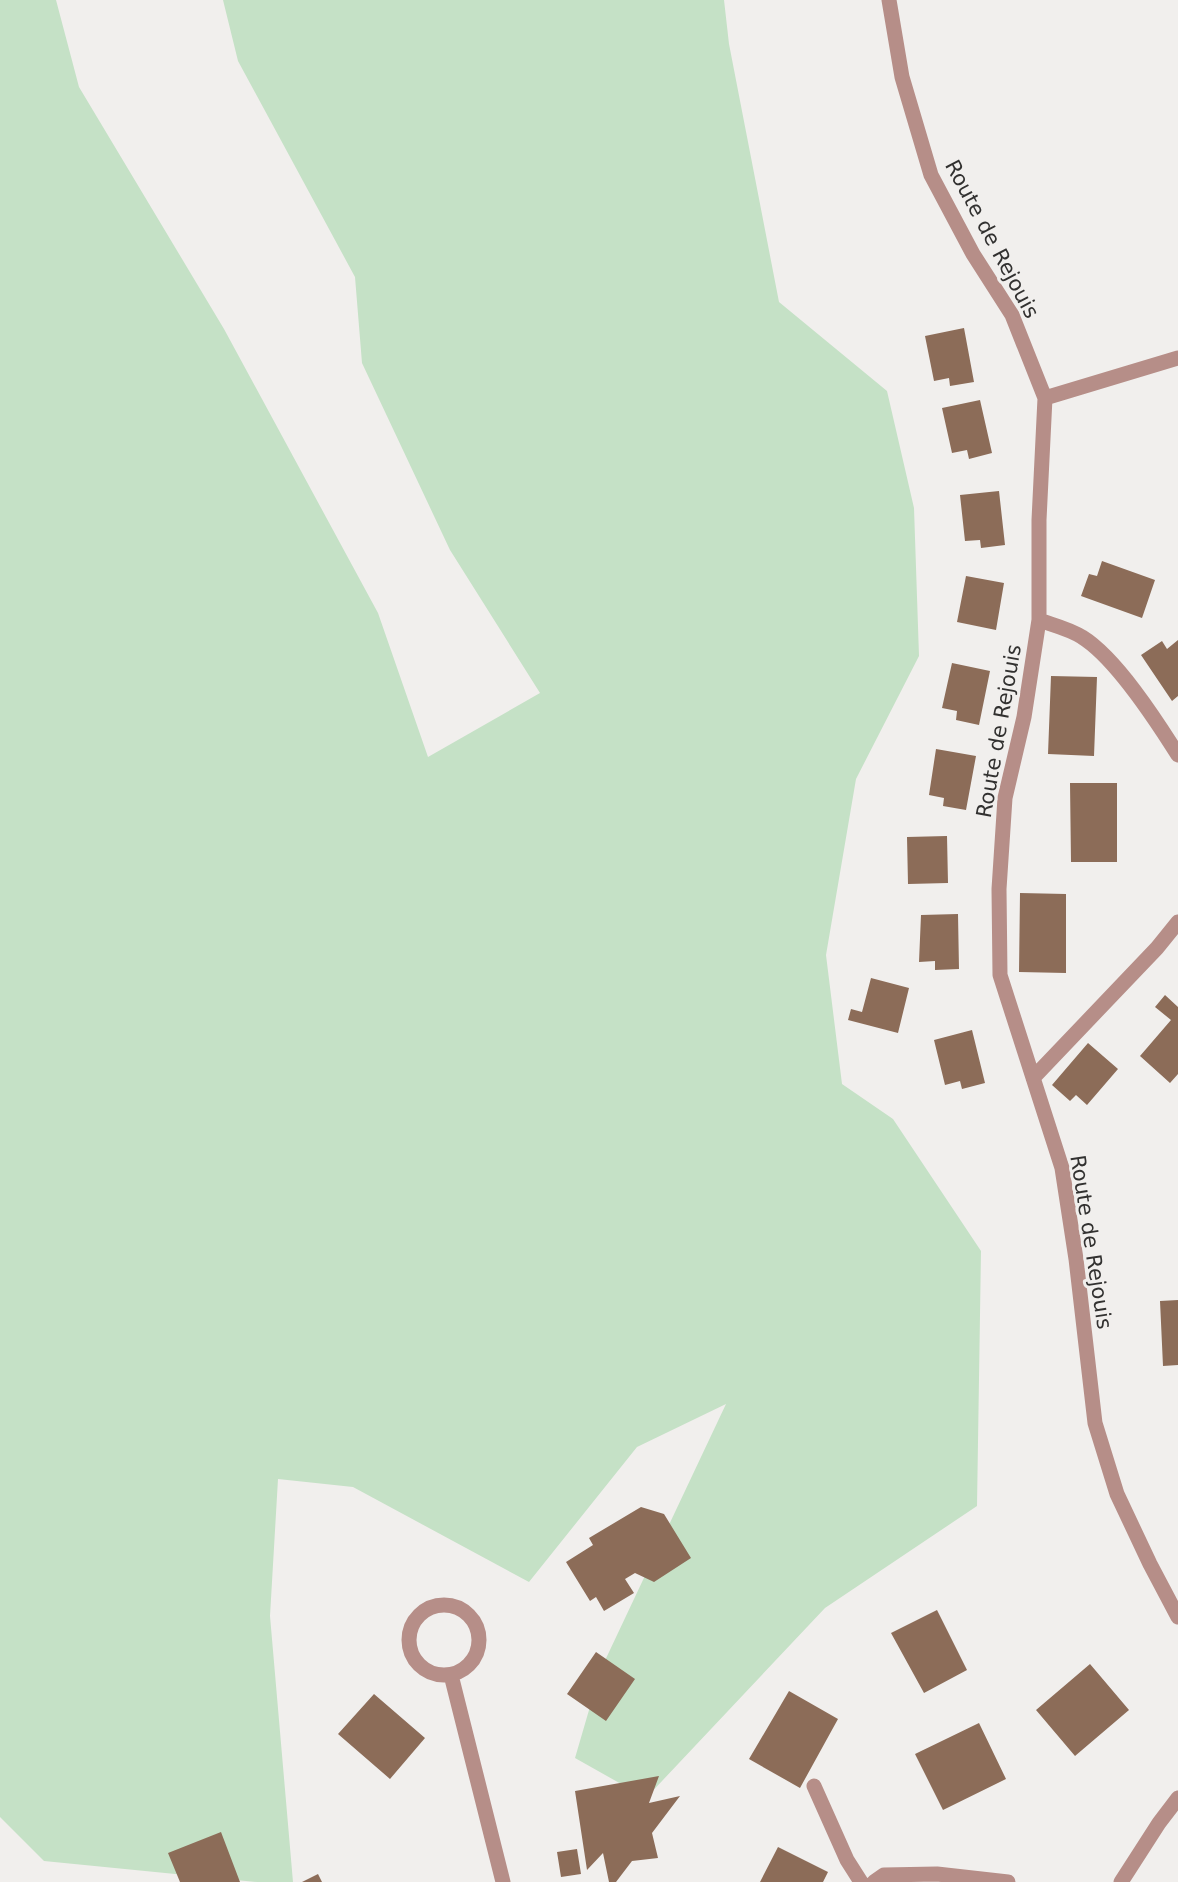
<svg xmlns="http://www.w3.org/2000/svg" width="1178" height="1882" font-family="'DejaVu Sans',sans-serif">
  <rect width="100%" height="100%" fill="#f1efed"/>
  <path fill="#c5e1c6" d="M0,0H56L79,87L224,329L378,613L428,757L540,693L450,550L362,363L355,277L238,61L223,0H724L729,44L779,302L887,391L914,508L919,656L856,779L826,955L842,1084L893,1119L981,1251L977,1506L825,1608L646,1798L575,1758L601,1669L726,1404L637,1447L529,1582L353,1487L278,1479L270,1616L293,1882H257L44,1861L0,1817Z"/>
  <path fill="#8c6c58" d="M964,328L974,382L950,386L949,378L934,381L925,336Z
    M980,400L992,453L969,459L967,450L952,453L942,408Z
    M999,491L1005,545L981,548L980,540L965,541L960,495Z
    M1102,561L1155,580L1142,618L1081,596L1089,574L1097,576Z
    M966,576L1004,583L996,630L957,622Z
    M1178,640V696L1172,701L1141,655L1162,641L1167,649Z
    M952,663L990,671L979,725L956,720L957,711L942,708Z
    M1051,676L1097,677L1094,756L1048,754Z
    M936,749L976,756L966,810L943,806L944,798L929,795Z
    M1070,783H1117V862H1071Z
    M947,836L948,883L908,884L907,837Z
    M1020,893L1066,894V973L1019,972Z
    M958,914L959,969L935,970V961L919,962L921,915Z
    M871,978L909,988L898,1033L848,1020L851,1009L862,1012Z
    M1165,995L1178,1007V1074L1170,1083L1140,1056L1171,1020L1155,1007Z
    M972,1030L985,1083L962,1089L960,1081L945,1085L934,1040Z
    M1088,1043L1118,1069L1087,1105L1076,1095L1070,1101L1052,1085Z
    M1178,1300V1365L1163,1366L1160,1301Z
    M641,1507L664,1514L691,1558L654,1582L635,1573L625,1579L634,1593L604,1611L596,1597L590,1601L566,1562L593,1545L589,1538Z
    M937,1610L967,1670L924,1693L891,1633Z
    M596,1652L635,1679L606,1721L567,1694Z
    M1090,1664L1129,1710L1075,1756L1036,1710Z
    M789,1691L838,1719L800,1788L749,1759Z
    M374,1694L425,1738L390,1779L338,1734Z
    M979,1723L1006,1779L943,1810L915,1754Z
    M659,1776L649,1803L680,1796L652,1833L658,1858L632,1861L616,1882H609L603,1853L587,1870L575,1791Z
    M221,1832L240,1882H180L168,1853Z
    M778,1847L828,1872L823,1882H760Z
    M577,1849L581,1874L561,1877L557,1852Z
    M318,1874L322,1882H302Z"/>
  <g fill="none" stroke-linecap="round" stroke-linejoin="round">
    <path stroke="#b68e88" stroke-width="15" d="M889,0L902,77L931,175L973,254L1012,315L1045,398L1039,520V620L1024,717L1005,798L999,889L1000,975L1062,1168L1076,1259L1095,1423L1117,1494L1150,1564L1178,1617
      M1045,398L1178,358
      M1039,620C1053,625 1070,629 1082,637C1116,658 1156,720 1178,755
      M1033,1078L1157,948L1178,922
      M409 1640a35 35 0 1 1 70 0a35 35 0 1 1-70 0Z
      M451,1675L503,1882
      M814,1786L847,1860L861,1882
      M874,1882L884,1875L937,1874L1008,1882
      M1121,1882L1159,1823L1178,1798"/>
  </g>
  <g text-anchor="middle" stroke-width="6" stroke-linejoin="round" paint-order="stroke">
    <g font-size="21" fill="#323130" stroke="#f1efed">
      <text transform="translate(992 239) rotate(62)" y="7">Route de Rejouis</text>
      <text transform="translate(999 731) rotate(-80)" y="7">Route de Rejouis</text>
      <text transform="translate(1091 1242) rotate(81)" y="7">Route de Rejouis</text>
    </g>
  </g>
</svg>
